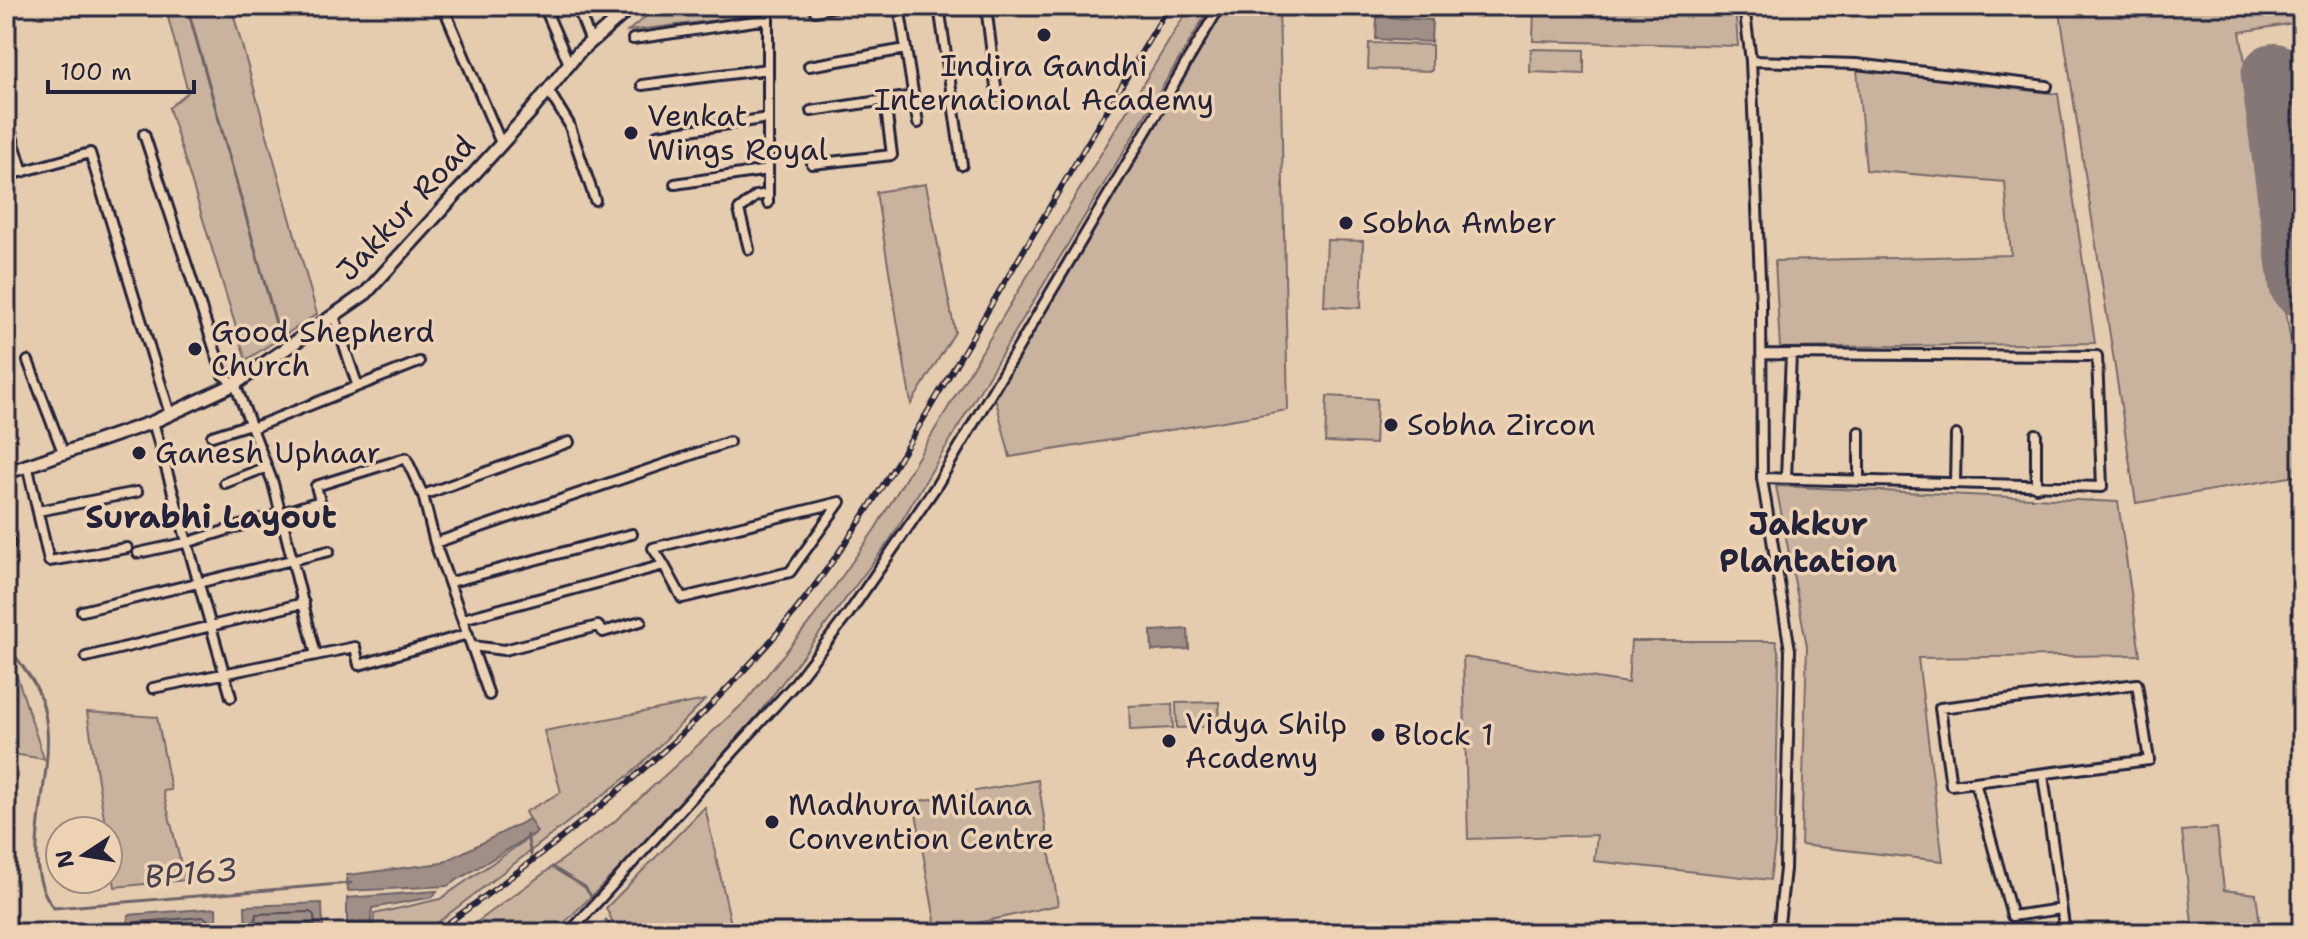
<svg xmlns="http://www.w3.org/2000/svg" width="2308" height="939" font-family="'Shantell Sans',sans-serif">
  <rect width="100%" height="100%" fill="#e5ccaf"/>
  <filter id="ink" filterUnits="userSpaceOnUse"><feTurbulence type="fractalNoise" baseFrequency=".0125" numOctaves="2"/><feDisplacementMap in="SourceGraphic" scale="16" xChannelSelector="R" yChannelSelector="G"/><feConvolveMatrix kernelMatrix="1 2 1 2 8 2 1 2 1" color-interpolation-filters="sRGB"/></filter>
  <g filter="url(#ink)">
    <path fill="#c9b39e" stroke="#766a6c" stroke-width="2" d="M165,6H231L317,314L246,360L169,108L188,92Z
      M659,6H757L758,15L628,31Z
      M1190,6H1211L890,540L757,716L629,859L554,933H462L614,822L746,701L813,618L875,529Z
      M1226,6H1279L1288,410L1010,457L995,397Z
      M1534,6H1735L1738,46L1533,41Z
      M2059,6H2302V75L2294,23L2240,32L2302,409V475L2136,503Z
      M1369,43L1432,45V71L1368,69Z
      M1531,49L1584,50V74L1530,72Z
      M1857,69L2058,94L2095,343L1780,348L1775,261L2011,255L2005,182L1866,170Z
      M926,184L955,332L911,404L876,192Z
      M1327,240L1363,241L1361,308L1324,306Z
      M1327,396L1377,399L1375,444L1325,442Z
      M1776,486L2118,502L2140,655L1918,658L1943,861L1801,845L1807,646Z
      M1631,641H1776L1779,656L1775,845L1770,880L1594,861L1597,835L1468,839L1463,657L1628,683Z
      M6,666L14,667L44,759L6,753Z
      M705,700L633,772L424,933H373L374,914L440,899L536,833L525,812L561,792L544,731Z
      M1219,702L1220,726L1177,728L1176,703Z
      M1172,704L1173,728L1130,730L1129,706Z
      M87,712L157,717L171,790L163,791L185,880L115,887Z
      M1038,780L1058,905L937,932L914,802Z
      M705,807L733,933H618L606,908Z
      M2217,828L2224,890L2256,894L2261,933H2193L2182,831Z"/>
    <path fill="#9f8f86" stroke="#6d6368" stroke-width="2" d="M1377,17L1432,20L1431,42L1376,39Z
      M1188,629L1189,649L1152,651L1151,631Z
      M529,819L537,832L447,886L348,891L347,875L442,863Z
      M437,891L433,897L372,908L370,931L347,932V898Z
      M322,903L323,930L246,933L245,906Z
      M216,908L217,933H127L128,915Z"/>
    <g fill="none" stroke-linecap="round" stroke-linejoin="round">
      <path stroke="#544e59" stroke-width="2" d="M135,933L138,922L204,917L208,920L209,933
        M254,933L256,914L310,912L314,915L315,933"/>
      <path stroke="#6d6368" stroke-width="3" d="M187,6L282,345
        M6,649C15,653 20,663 26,671C82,743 5,848 54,908L351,883
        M527,835L531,855
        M552,867L585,887L594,901
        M606,920L614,933"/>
      <path stroke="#847775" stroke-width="66" d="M2274,76L2302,284"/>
      <g stroke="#22223b" stroke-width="14">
        <path id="street" d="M443,6L500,141
          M544,6L569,64
          M577,6L591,42
          M768,6V203
          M899,6L918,123
          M939,6L962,165
          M986,6L997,95
          M1744,6L1751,61L1761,303L1762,478L1790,650L1785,869L1778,933
          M815,11L838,6
          M633,39L768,19
          M1751,61L1856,64L2047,86
          M809,66L906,49
          M642,85L768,69
          M548,90L569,124L595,200
          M811,111L914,96
          M6,117L23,172
          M144,134L223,375L235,384L273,483L316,655L355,647L359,665L468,634
          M657,135L768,118
          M812,164L892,155L885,100
          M6,176L90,153L170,414
          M675,184L768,170
          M749,249L739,210L756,196L768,194
          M334,316L357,384
          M1762,354L2097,356L2102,487L1762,478
          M28,361L63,452
          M153,422L231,697
          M252,428L419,362
          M2036,434V487
          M212,436L250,424
          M27,464L49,561L127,548
          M1786,478L1791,354
          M1859,478V432
          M1955,482L1956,435
          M225,483L267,467
          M423,495L569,442
          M38,511L137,492
          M6,536L10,544
          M435,543L729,442
          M138,553L189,542L320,501L316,486L406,458L423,495L435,543L489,695
          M451,582L632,534
          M82,611L329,551
          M463,619L664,565L653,548L840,502L790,572L682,598L664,565
          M472,646L504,650L598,626L603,632L641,621
          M86,657L304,603
          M2137,684L2149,760L1951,785L1940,708Z
          M153,688L316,655
          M2043,775L2065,933
          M1975,782L2012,916L2061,909
          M569,933L792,687L849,613L937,485L1220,6"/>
      </g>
      <g stroke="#22223b" stroke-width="17">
        <path id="secondary" d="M6,473L153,422L235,384L366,293L532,110L578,53L632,6"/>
      </g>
      <use href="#street" stroke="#edd3b4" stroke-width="8"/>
      <use href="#secondary" stroke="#edd3b4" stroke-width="11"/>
      <g stroke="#22223b" stroke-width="6">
        <path id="rail" d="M434,933C551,850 663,762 759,654C840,564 901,457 962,354C1031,238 1100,122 1169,6"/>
      </g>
      <use href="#rail" stroke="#edd3b4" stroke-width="3" stroke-dasharray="9" stroke-linecap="butt"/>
    </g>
  </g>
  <g fill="#22223b" stroke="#edd3b4" stroke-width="3">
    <circle cx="1044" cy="35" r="8"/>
    <circle cx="631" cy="133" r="8"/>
    <circle cx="1346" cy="223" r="8"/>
    <circle cx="195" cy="349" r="8"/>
    <circle cx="1391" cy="425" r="8"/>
    <circle cx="139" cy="453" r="8"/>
    <circle cx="1378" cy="735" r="8"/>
    <circle cx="1169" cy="741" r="8"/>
    <circle cx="772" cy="822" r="8"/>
  </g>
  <g text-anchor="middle" stroke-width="7" stroke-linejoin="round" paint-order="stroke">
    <g font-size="30" fill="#22223b" stroke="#edd3b4" text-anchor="start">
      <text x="1044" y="76" text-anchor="middle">Indira Gandhi<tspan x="1044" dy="34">International Academy</tspan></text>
      <text x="647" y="126">Venkat<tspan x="647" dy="34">Wings Royal</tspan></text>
      <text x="1362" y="233">Sobha Amber</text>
      <text x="211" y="342">Good Shepherd<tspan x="211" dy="34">Church</tspan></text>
      <text x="1407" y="435">Sobha Zircon</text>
      <text x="155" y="463">Ganesh Uphaar</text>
      <text x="1185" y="734">Vidya Shilp<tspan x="1185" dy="34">Academy</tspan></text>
      <text x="1394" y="745">Block 1</text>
      <text x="788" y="815">Madhura Milana<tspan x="788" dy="34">Convention Centre</tspan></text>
    </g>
    <g font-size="30" fill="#22223b" stroke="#edd3b4">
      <text transform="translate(406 208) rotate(-47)" y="10">Jakkur Road</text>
    </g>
    <g font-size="32" font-weight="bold" fill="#22223b" stroke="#edd3b4">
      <text x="211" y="528">Surabhi Layout</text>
      <text x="1808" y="535">Jakkur<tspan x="1808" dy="37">Plantation</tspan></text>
    </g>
    <g font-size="32" font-style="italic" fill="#484352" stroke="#edd3b4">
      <text transform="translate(191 873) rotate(-5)" y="11">BP163</text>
    </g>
  </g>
  <rect width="2308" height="939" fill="none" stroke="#edd3b4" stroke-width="32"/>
  <rect x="16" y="16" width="2276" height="907" fill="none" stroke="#22223b" stroke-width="3" filter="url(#ink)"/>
  <g transform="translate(84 855) rotate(258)"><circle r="38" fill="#edd3b4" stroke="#9c8c84" stroke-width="2"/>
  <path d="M0-6L14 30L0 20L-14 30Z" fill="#22223b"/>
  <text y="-12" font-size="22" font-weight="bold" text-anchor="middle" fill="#22223b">N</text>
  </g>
  <path d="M48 80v12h146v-12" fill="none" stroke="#22223b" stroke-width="4"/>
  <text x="60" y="80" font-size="24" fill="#22223b" stroke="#edd3b4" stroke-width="6" paint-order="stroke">100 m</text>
</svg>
